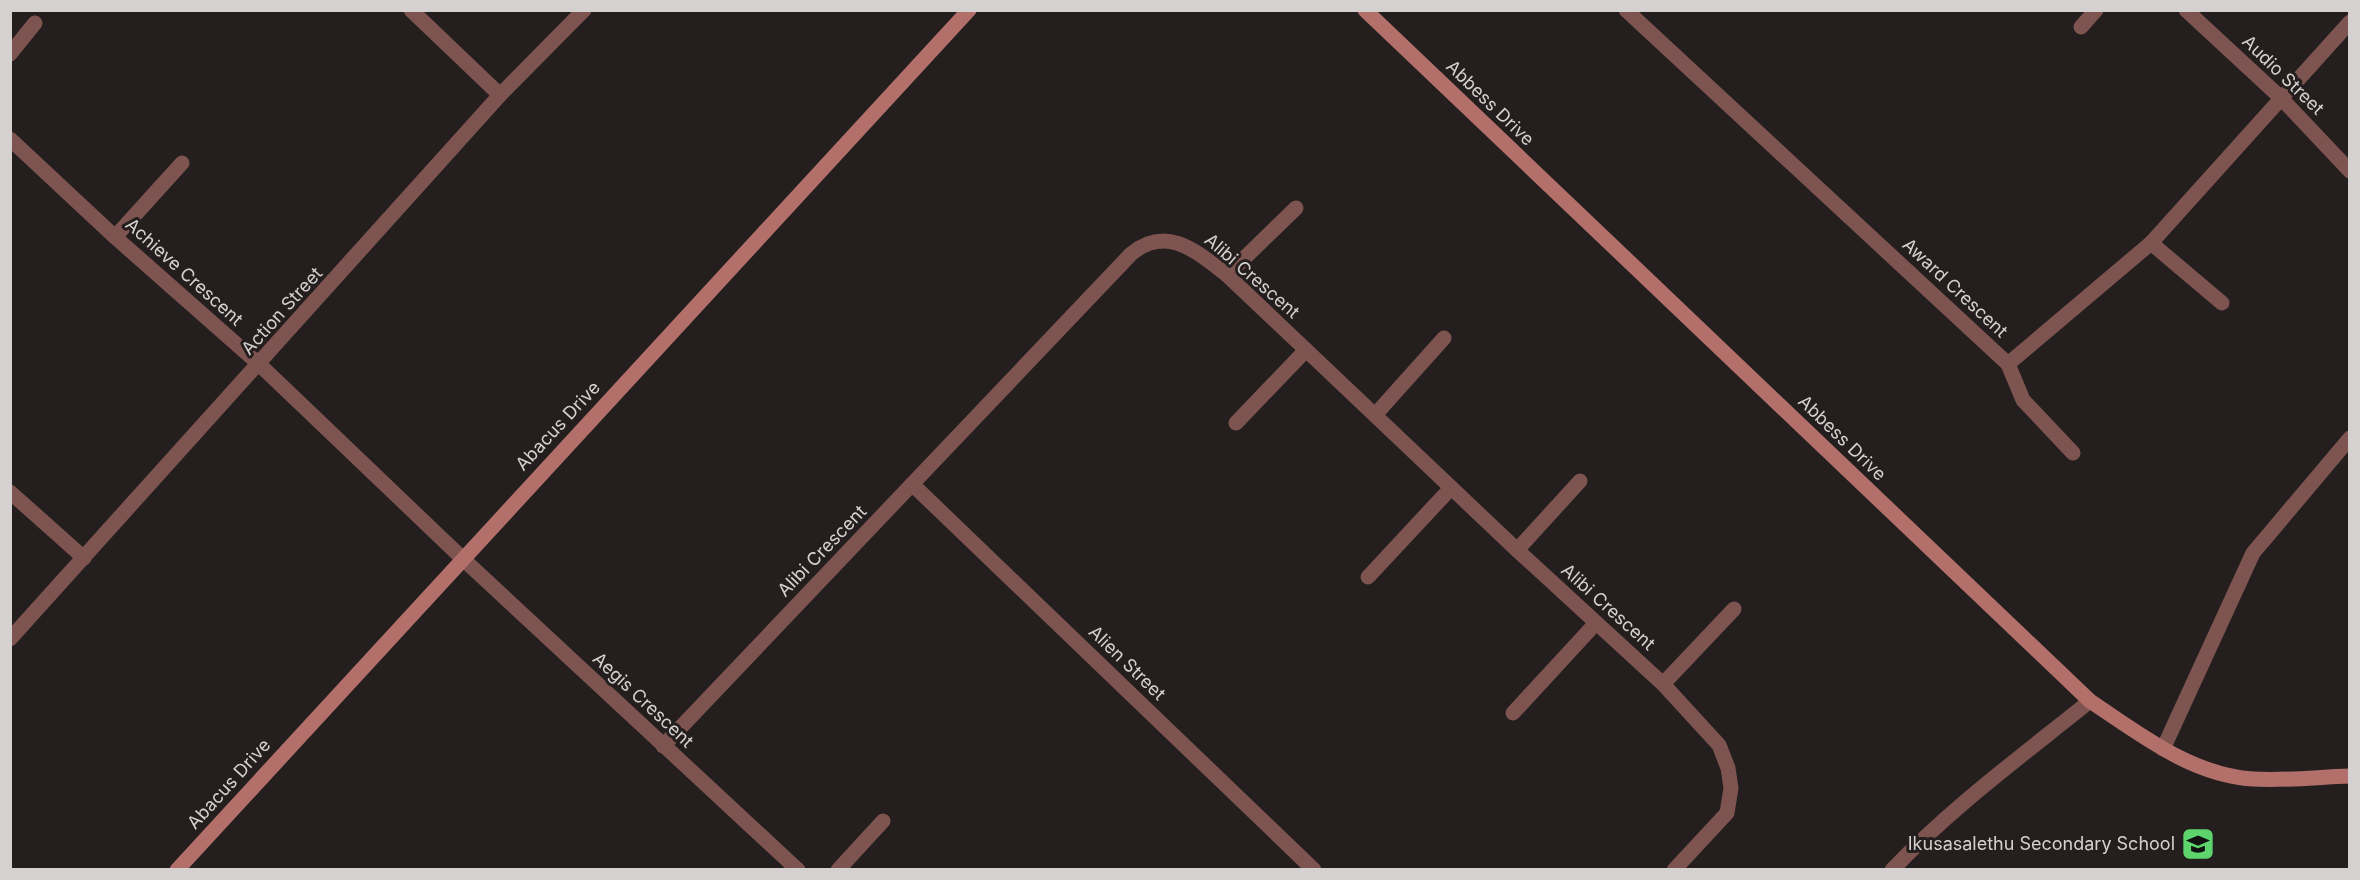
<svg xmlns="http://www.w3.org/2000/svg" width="2360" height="880" font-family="Inter,sans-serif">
  <rect width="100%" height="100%" fill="#241f1e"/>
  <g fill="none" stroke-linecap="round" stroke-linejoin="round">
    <path stroke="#7e5450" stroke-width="15" d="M2081,27L2096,10
      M10,54L35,23
      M115,237L182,163
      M2151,243L2222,303
      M1227,275L1296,208
      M2008,364L2023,400L2073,453
      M1375,415L1444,338
      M1236,423L1306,350
      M1517,550L1580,481
      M1368,577L1451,488
      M1663,684L1734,609
      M1513,713L1596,623
      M838,870L883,821"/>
    <path stroke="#7e5450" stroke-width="15" d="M411,10L500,95
      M1626,10L2008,364L2151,243L2350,22
      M2186,10L2280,97L2350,171
      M10,139L115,237L260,365L462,558L798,870
      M912,484L1314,870
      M10,492L84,558
      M10,639L500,95L584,10
      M663,746L1131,254C1167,224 1197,252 1227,275L1517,550L1663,684L1719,745L1728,768L1731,788L1727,813L1674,870
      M2163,749L2253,553L2350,438
      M1892,870C1952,807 2023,755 2090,701"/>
    <path stroke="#b3706a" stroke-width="15" d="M1365,10L2090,701C2140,734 2191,775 2253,779C2285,781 2318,777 2350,776
      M177,870L969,10"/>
  </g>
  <defs>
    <g id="school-square" transform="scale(1.725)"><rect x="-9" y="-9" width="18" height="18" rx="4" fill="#5ed56c" stroke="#241f1e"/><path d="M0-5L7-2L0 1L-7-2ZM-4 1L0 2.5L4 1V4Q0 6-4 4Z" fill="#111"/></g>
  </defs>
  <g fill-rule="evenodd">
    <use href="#school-square" x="2198" y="844"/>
  </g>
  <g text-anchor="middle" stroke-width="6" stroke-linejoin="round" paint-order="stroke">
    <g font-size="18" fill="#d5d1d1" stroke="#241f1e">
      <text transform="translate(2283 75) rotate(44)" y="6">Audio Street</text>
      <text transform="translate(1490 103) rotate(44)" y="6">Abbess Drive</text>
      <text transform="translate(184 272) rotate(42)" y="6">Achieve Crescent</text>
      <text transform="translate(1252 276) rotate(41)" y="6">Alibi Crescent</text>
      <text transform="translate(1955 288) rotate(43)" y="6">Award Crescent</text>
      <text transform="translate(282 311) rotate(-48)" y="6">Action Street</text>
      <text transform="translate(558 426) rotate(-47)" y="6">Abacus Drive</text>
      <text transform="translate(1842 438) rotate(44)" y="6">Abbess Drive</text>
      <text transform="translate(822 551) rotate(-46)" y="6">Alibi Crescent</text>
      <text transform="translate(1608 607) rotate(42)" y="6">Alibi Crescent</text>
      <text transform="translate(1127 663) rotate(44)" y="6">Alien Street</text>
      <text transform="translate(643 700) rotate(43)" y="6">Aegis Crescent</text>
      <text transform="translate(229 784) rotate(-48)" y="6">Abacus Drive</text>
    </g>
    <g font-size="18" fill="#d5d1d1" stroke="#241f1e" text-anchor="end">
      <text x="2175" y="850">Ikusasalethu Secondary School</text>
    </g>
  </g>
  <rect width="2360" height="880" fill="none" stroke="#d5d1d1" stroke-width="24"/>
</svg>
